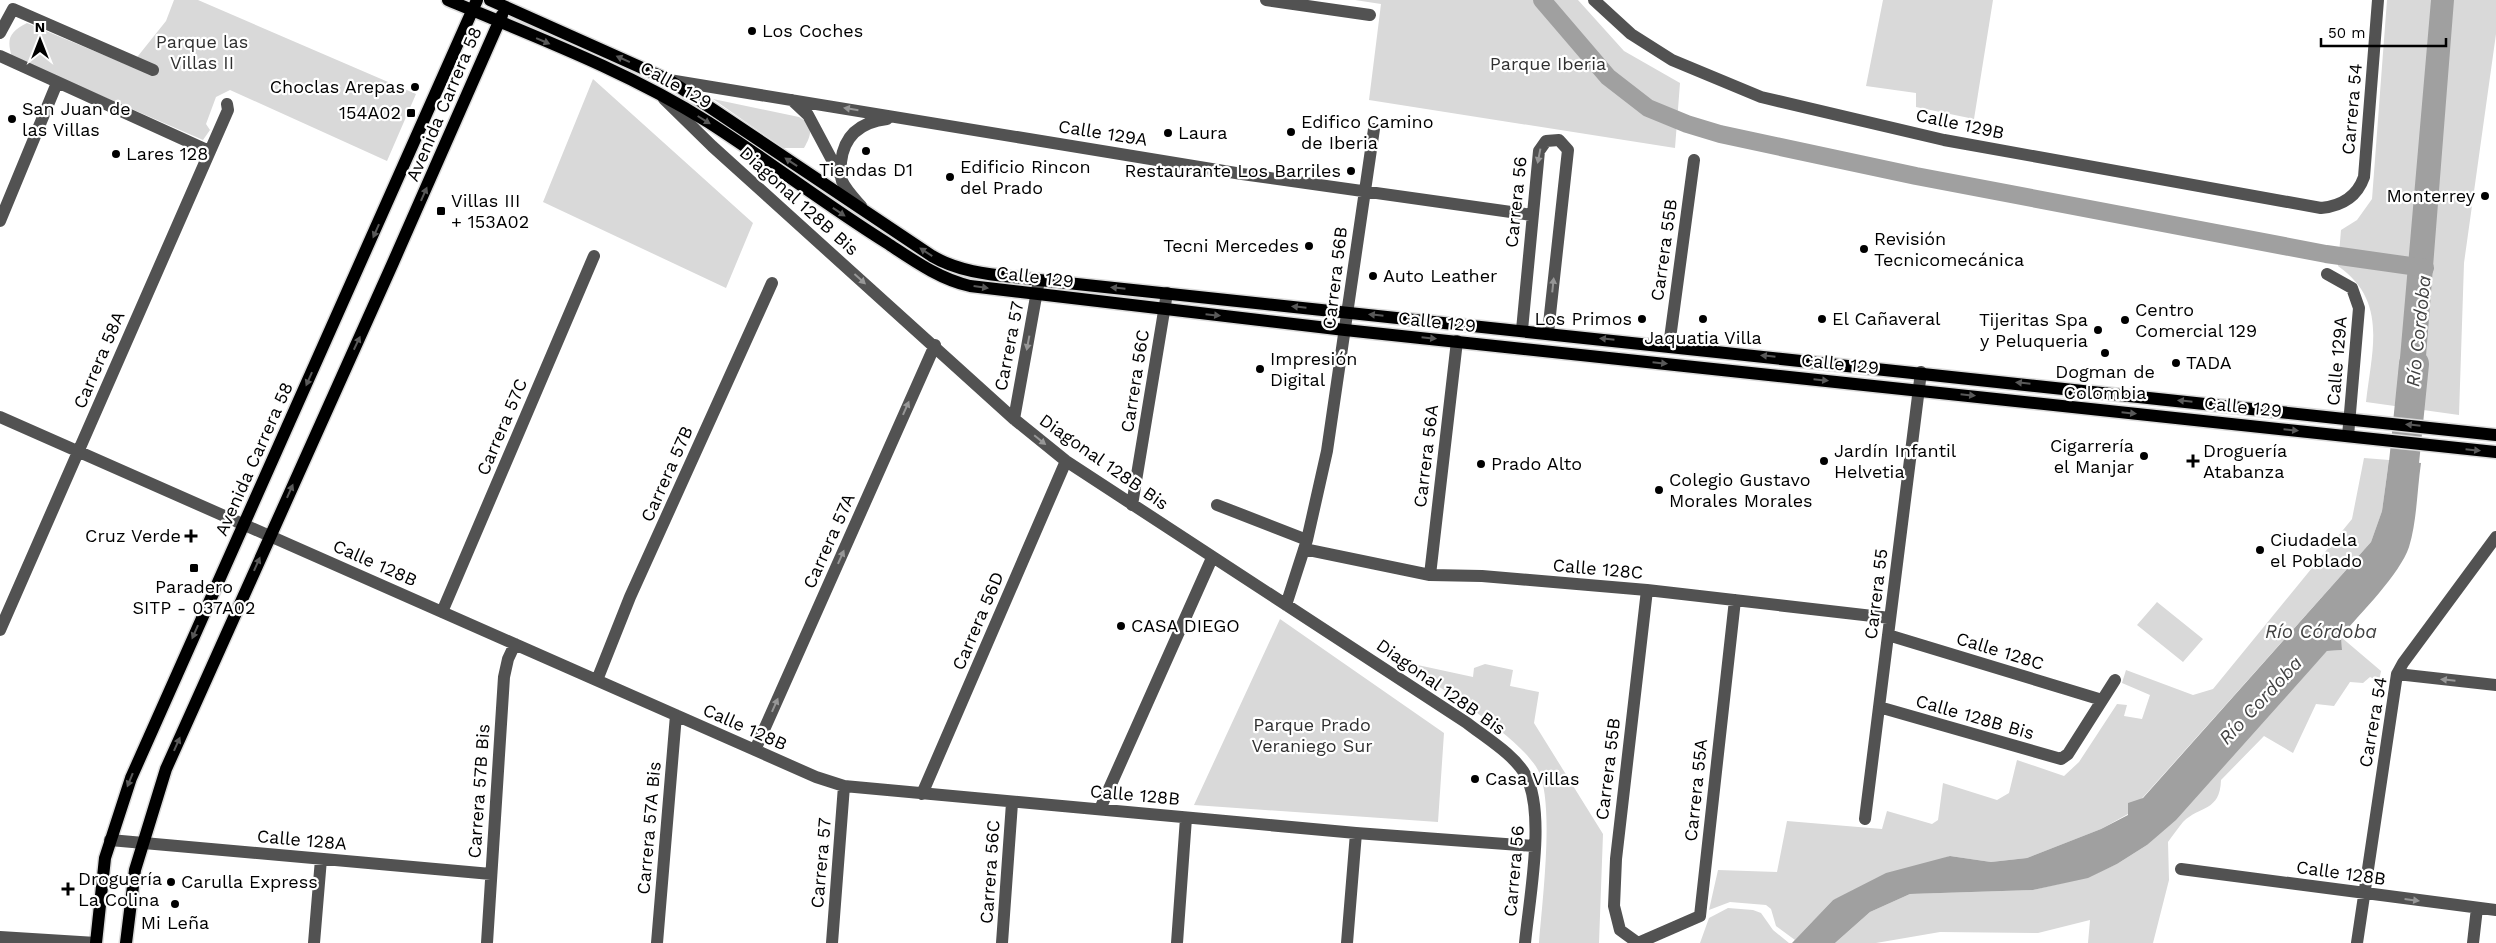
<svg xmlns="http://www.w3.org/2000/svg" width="2496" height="943" font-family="'Work Sans',sans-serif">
  <rect width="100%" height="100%" fill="#fff"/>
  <path fill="#d9d9d9" d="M174,0H198L416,94L387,161L230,90L216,97L206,124L210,130L203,140L12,57C6,38 10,32 27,23L130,66L166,21Z
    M1355,0H1578L1624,51L1680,83L1675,148L1369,100L1381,4Z
    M1883,0H1993L1974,119L1916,107V93L1866,86Z
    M2387,0H2496V34L2464,263L2459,415L2366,402C2372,349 2388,301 2338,266L2341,230L2357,220L2372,199Z
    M593,79L753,223L726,288L543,202Z
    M713,99L799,117L809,123C812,133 809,139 804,148H783Z
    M2364,458L2389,460L2382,511L2371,542L2128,814L2101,829L2027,858L1991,862L1950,856L1833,900L1795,940L1776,926L1771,909L1766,905L1730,902L1709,910L1718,870L1777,872L1787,821L1882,829L1887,811L1932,824L1938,820L1943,783L1997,800L2009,793L2017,760L2064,776L2079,762L2117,704L2127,705L2124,716L2142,719L2150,695L2122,683L2126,670L2193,695L2213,689L2352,519Z
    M2157,602L2203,639L2183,662L2137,625Z
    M1280,619L1444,733L1438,822L1194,805Z
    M2341,637L2381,671L2379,681L2370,677L2363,683L2350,682L2334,706L2316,704L2293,753L2264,736L2221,780C2220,812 2200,805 2183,822C2178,828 2173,835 2168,842L2169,880L2153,943H2088L2090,920L2038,933L1940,932L1876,943H1835L1870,912L1910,894L2033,890L2088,877L2117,864L2147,845L2327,651L2342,650Z
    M1413,664L1473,677L1474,668L1485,664L1513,670L1510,686L1539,692L1534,723L1603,834L1599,943H1539C1542,903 1555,802 1538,770C1520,737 1443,690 1411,668Z
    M1728,908L1753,910L1761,913L1773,930L1789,943H1700L1709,918Z"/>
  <path fill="#a0a0a0" d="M2431,0H2454L2422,407L2396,404Z
    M2389,460L2421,463C2417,490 2417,521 2409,547C2400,574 2360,614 2341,636L2342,650L2327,651L2176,820L2147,845L2117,864L2088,878L2033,890L1910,894L1870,912L1835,943H1792L1833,900L1886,873L1950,856L1991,862L2027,858L2101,829L2128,815V803L2143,798L2371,542L2382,511Z"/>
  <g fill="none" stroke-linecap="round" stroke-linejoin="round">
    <path stroke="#a0a0a0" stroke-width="18" d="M1542,0L1608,77L1648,108L1687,124L1720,134L1916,176L2326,254L2425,268"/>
    <path stroke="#a0a0a0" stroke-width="30" d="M2400,502L2414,364"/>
    <g stroke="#dbdbdb" stroke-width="15">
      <path id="major" d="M448,0C536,37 627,71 708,122C769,161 826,205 887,243C913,260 939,279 970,286L1345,330L2496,452
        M490,0L669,80L932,256C964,275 1003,275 1039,280L2496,435
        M96,943L105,858L131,778L477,0
        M126,943L135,870L166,769L392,265L502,15"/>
    </g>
    <path stroke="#525252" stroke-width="12" d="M1266,0L1370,15
      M1594,0L1631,34L1672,60L1761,97L1944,140L2321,208C2342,206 2357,197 2364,177L2378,0
      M0,33L13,9L153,70
      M0,56L209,151
      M669,80L1242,174L1532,215
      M664,99L712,146L1014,419L1066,461L1467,723C1486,738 1515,755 1526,776C1546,814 1529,900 1525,943
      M792,100L808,115L840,175
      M861,206C854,198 846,190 842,181C840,175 841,168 841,162C844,135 861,122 887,119
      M0,221L57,83
      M2327,274L2352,288L2359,308L2348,436
      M1522,330L1539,151L1546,141L1559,140L1568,150L1548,333
      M1669,346L1694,160
      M0,417L816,777L844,786L1356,833L1534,846
      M1014,419L1039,280
      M1132,505L1167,293
      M1217,505L1307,540
      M1304,549L1430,575L1482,576L1647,590L1890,618
      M1430,575L1457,341
      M1286,605L1307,540L1327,451L1374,129
      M442,612L594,256
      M0,630L228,110L227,104
      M1888,635L2102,700
      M2397,674L2496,685
      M597,680L630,597L772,283
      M1879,707L2061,759L2068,754L2115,680
      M755,750L935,345
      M922,794L1066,461
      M1100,809L1212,558
      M1865,819L1921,372
      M110,840L491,874
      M2181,869L2496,910
      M0,937L96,943
      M314,943L321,859
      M487,943L504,677L508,659L515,644
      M657,943L676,715
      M832,943L844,786
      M1002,943L1012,803
      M1177,943L1186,818
      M1347,943L1356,833
      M1638,943L1700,916L1735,600
      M1638,943L1620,930L1614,906L1616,859L1647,590
      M2357,943L2397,674L2403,663L2496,537
      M2473,943L2477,908"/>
    <use href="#major" stroke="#000" stroke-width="12"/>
  </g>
  <defs><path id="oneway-solid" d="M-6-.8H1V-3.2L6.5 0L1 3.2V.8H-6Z" transform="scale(1.25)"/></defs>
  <g fill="#595959">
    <use href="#oneway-solid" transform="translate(543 41) rotate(23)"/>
    <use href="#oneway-solid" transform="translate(623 59) rotate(-156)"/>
    <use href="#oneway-solid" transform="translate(704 120) rotate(32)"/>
    <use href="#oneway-solid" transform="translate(791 162) rotate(-146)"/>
    <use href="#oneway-solid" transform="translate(424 194) rotate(-66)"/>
    <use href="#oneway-solid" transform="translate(839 212) rotate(34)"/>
    <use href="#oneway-solid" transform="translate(376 231) rotate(114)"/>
    <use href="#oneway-solid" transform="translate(926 252) rotate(-147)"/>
    <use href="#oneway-solid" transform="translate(981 287) rotate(8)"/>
    <use href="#oneway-solid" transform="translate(1118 288) rotate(-174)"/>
    <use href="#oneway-solid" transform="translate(1299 307) rotate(-174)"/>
    <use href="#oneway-solid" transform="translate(1213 315) rotate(6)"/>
    <use href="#oneway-solid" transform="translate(1376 315) rotate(-174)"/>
    <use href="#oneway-solid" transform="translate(1429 338) rotate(6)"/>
    <use href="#oneway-solid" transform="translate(1607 339) rotate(-174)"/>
    <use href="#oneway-solid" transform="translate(357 343) rotate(-65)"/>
    <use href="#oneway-solid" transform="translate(1768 356) rotate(-174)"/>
    <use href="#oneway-solid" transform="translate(1660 363) rotate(6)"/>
    <use href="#oneway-solid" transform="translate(309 379) rotate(114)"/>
    <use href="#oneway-solid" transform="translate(1821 380) rotate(6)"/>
    <use href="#oneway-solid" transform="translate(2023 383) rotate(-174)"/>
    <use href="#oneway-solid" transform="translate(1968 395) rotate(6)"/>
    <use href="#oneway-solid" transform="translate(2185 401) rotate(-174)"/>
    <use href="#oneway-solid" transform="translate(2129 413) rotate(6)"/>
    <use href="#oneway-solid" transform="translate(2413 425) rotate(-174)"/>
    <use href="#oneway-solid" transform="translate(2291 430) rotate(6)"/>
    <use href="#oneway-solid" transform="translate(2473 450) rotate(6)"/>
    <use href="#oneway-solid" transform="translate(290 491) rotate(-66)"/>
    <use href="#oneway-solid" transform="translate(257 564) rotate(-66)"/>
    <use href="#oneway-solid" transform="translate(195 632) rotate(114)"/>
    <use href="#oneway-solid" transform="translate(177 744) rotate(-66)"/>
    <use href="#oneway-solid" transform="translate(130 780) rotate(112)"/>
  </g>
  <g fill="#979797">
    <use href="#oneway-solid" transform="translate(851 109) rotate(-171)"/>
    <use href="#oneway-solid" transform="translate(1539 156) rotate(101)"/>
    <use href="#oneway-solid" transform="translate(860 279) rotate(42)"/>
    <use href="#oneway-solid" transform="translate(1553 285) rotate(-84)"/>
    <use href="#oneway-solid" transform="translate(1028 343) rotate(101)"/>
    <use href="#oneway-solid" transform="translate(906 408) rotate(-66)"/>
    <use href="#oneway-solid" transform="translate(1040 440) rotate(39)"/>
    <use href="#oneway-solid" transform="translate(841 557) rotate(-66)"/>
    <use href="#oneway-solid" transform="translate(2448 680) rotate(-174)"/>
    <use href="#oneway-solid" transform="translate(775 705) rotate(-66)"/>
    <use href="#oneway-solid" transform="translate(2412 900) rotate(7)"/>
  </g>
  <g fill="#000" stroke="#fff" stroke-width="2">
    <circle cx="752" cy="31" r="5"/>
    <circle cx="415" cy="87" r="5"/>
    <rect x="406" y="108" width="10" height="10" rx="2.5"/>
    <circle cx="12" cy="119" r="5"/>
    <circle cx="1291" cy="132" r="5"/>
    <circle cx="1168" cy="133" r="5"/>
    <circle cx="866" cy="151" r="5"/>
    <circle cx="116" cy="154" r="5"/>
    <circle cx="1351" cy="171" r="5"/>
    <circle cx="950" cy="177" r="5"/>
    <circle cx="2485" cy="196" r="5"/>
    <rect x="436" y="206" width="10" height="10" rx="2.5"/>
    <circle cx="1309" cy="246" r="5"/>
    <circle cx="1864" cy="249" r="5"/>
    <circle cx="1373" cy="276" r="5"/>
    <circle cx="1642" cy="319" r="5"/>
    <circle cx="1703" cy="319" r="5"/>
    <circle cx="1822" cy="319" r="5"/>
    <circle cx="2125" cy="320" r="5"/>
    <circle cx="2098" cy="330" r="5"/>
    <circle cx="2105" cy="353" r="5"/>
    <circle cx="2176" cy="363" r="5"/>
    <circle cx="1260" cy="369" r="5"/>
    <circle cx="2144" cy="456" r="5"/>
    <circle cx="1824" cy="461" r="5"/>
    <path d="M2190.5 453.5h5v5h5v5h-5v5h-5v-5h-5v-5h5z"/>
    <circle cx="1481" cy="464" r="5"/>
    <circle cx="1659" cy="490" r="5"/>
    <path d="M188.5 528.5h5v5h5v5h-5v5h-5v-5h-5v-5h5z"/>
    <circle cx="2260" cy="550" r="5"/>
    <rect x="189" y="563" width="10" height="10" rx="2.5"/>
    <circle cx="1121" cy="626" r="5"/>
    <circle cx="1475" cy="779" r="5"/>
    <circle cx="171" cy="882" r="5"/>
    <path d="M65.5 881.5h5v5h5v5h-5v5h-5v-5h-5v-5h5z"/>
    <circle cx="175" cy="904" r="5"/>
  </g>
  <g text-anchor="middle" stroke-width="4.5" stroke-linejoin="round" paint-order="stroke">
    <g font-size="18" fill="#000" stroke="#fff" text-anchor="start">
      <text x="762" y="37">Los Coches</text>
      <text x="405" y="93" text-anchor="end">Choclas Arepas</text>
      <text x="22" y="115">San Juan de<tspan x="22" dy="21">las Villas</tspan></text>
      <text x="401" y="119" text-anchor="end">154A02</text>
      <text x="1301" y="128">Edifico Camino<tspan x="1301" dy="21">de Iberia</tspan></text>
      <text x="1178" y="139">Laura</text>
      <text x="126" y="160">Lares 128</text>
      <text x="960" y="173">Edificio Rincon<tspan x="960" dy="21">del Prado</tspan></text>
      <text x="866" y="176" text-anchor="middle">Tiendas D1</text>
      <text x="1341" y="177" text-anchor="end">Restaurante Los Barriles</text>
      <text x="2475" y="202" text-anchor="end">Monterrey</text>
      <text x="451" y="207">Villas III<tspan x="451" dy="21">+ 153A02</tspan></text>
      <text x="1874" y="245">Revisión<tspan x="1874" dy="21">Tecnicomecánica</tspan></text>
      <text x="1299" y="252" text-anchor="end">Tecni Mercedes</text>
      <text x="1383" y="282">Auto Leather</text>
      <text x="2135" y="316">Centro<tspan x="2135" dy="21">Comercial 129</tspan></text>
      <text x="1632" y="325" text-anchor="end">Los Primos</text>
      <text x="1832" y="325">El Cañaveral</text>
      <text x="2088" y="326" text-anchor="end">Tijeritas Spa<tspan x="2088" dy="21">y Peluqueria</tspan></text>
      <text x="1703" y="344" text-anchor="middle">Jaquatia Villa</text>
      <text x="1270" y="365">Impresión<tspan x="1270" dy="21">Digital</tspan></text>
      <text x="2186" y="369">TADA</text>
      <text x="2105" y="378" text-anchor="middle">Dogman de<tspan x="2105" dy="21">Colombia</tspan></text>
      <text x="2134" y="452" text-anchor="end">Cigarrería<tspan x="2134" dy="21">el Manjar</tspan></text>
      <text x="1834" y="457">Jardín Infantil<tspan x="1834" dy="21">Helvetia</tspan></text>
      <text x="2203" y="457">Droguería<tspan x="2203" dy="21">Atabanza</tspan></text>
      <text x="1491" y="470">Prado Alto</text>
      <text x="1669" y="486">Colegio Gustavo<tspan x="1669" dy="21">Morales Morales</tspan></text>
      <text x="181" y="542" text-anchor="end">Cruz Verde</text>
      <text x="2270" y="546">Ciudadela<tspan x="2270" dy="21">el Poblado</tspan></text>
      <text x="194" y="593" text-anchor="middle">Paradero<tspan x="194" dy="21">SITP - 037A02</tspan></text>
      <text x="1131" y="632">CASA DIEGO</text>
      <text x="1485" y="785">Casa Villas</text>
      <text x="78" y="885">Droguería<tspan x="78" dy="21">La Colina</tspan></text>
      <text x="181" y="888">Carulla Express</text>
      <text x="175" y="929" text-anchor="middle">Mi Leña</text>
    </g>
    <g font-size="18" fill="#303030" stroke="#fff">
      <text x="202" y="48">Parque las<tspan x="202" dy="21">Villas II</tspan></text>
      <text x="1548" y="70">Parque Iberia</text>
      <text x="1312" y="731">Parque Prado<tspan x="1312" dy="21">Veraniego Sur</tspan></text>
    </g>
    <g font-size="18" fill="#000" stroke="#fff">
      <text transform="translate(676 85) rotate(29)" y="6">Calle 129</text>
      <text transform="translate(444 104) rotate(-67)" y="6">Avenida Carrera 58</text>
      <text transform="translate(2352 109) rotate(-85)" y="6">Carrera 54</text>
      <text transform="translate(1960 124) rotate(12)" y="6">Calle 129B</text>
      <text transform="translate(1103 133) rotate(9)" y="6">Calle 129A</text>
      <text transform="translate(799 201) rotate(42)" y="6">Diagonal 128B Bis</text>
      <text transform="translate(1516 202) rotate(-84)" y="6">Carrera 56</text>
      <text transform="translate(1664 250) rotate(-82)" y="6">Carrera 55B</text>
      <text transform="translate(1035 277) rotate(7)" y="6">Calle 129</text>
      <text transform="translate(1335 278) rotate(-83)" y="6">Carrera 56B</text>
      <text transform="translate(1437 322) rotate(6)" y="6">Calle 129</text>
      <text transform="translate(1009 346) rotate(-79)" y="6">Carrera 57</text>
      <text transform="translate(99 360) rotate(-67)" y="6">Carrera 58A</text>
      <text transform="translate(2337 361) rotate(-85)" y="6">Calle 129A</text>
      <text transform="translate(1840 364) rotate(6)" y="6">Calle 129</text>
      <text transform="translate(1135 381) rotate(-81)" y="6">Carrera 56C</text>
      <text transform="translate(2243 407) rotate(6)" y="6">Calle 129</text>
      <text transform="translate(502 427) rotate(-67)" y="6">Carrera 57C</text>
      <text transform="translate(1426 456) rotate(-83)" y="6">Carrera 56A</text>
      <text transform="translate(254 459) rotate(-66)" y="6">Avenida Carrera 58</text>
      <text transform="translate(1104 462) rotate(35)" y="6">Diagonal 128B Bis</text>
      <text transform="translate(667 474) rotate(-66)" y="6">Carrera 57B</text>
      <text transform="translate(829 541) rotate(-66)" y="6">Carrera 57A</text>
      <text transform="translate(375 563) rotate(24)" y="6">Calle 128B</text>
      <text transform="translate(1598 569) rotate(5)" y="6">Calle 128C</text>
      <text transform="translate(1876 594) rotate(-83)" y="6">Carrera 55</text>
      <text transform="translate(978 621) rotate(-67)" y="6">Carrera 56D</text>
      <text transform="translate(2000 651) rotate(17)" y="6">Calle 128C</text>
      <text transform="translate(1441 687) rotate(35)" y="6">Diagonal 128B Bis</text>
      <text transform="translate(1975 717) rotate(16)" y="6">Calle 128B Bis</text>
      <text transform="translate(2373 722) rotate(-80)" y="6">Carrera 54</text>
      <text transform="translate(745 727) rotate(24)" y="6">Calle 128B</text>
      <text transform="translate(1608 769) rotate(-83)" y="6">Carrera 55B</text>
      <text transform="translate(1696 790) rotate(-84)" y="6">Carrera 55A</text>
      <text transform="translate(479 791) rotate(-86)" y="6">Carrera 57B Bis</text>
      <text transform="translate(1135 795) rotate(5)" y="6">Calle 128B</text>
      <text transform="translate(649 828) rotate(-85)" y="6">Carrera 57A Bis</text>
      <text transform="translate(302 840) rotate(5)" y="6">Calle 128A</text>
      <text transform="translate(821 863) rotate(-85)" y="6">Carrera 57</text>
      <text transform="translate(1514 871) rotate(-85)" y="6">Carrera 56</text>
      <text transform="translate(990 872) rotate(-86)" y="6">Carrera 56C</text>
      <text transform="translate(2341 873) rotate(8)" y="6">Calle 128B</text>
    </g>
    <g font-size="19" font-style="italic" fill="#414141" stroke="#fff">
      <text transform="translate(2418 331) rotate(-84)" y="7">Río Cordoba</text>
      <text x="2321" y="638">Río Córdoba</text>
      <text transform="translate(2260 700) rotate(-47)" y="7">Río Cordoba</text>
    </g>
  </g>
  <g transform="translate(40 40)" stroke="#ffffff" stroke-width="4" paint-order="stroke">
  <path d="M0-4L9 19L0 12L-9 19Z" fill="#000000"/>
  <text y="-8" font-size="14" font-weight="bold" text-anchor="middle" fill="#000000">N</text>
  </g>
  <path d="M2321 38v8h125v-8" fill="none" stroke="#000000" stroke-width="2.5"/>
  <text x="2328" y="38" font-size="15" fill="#000000" stroke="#ffffff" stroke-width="4" paint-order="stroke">50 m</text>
</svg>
